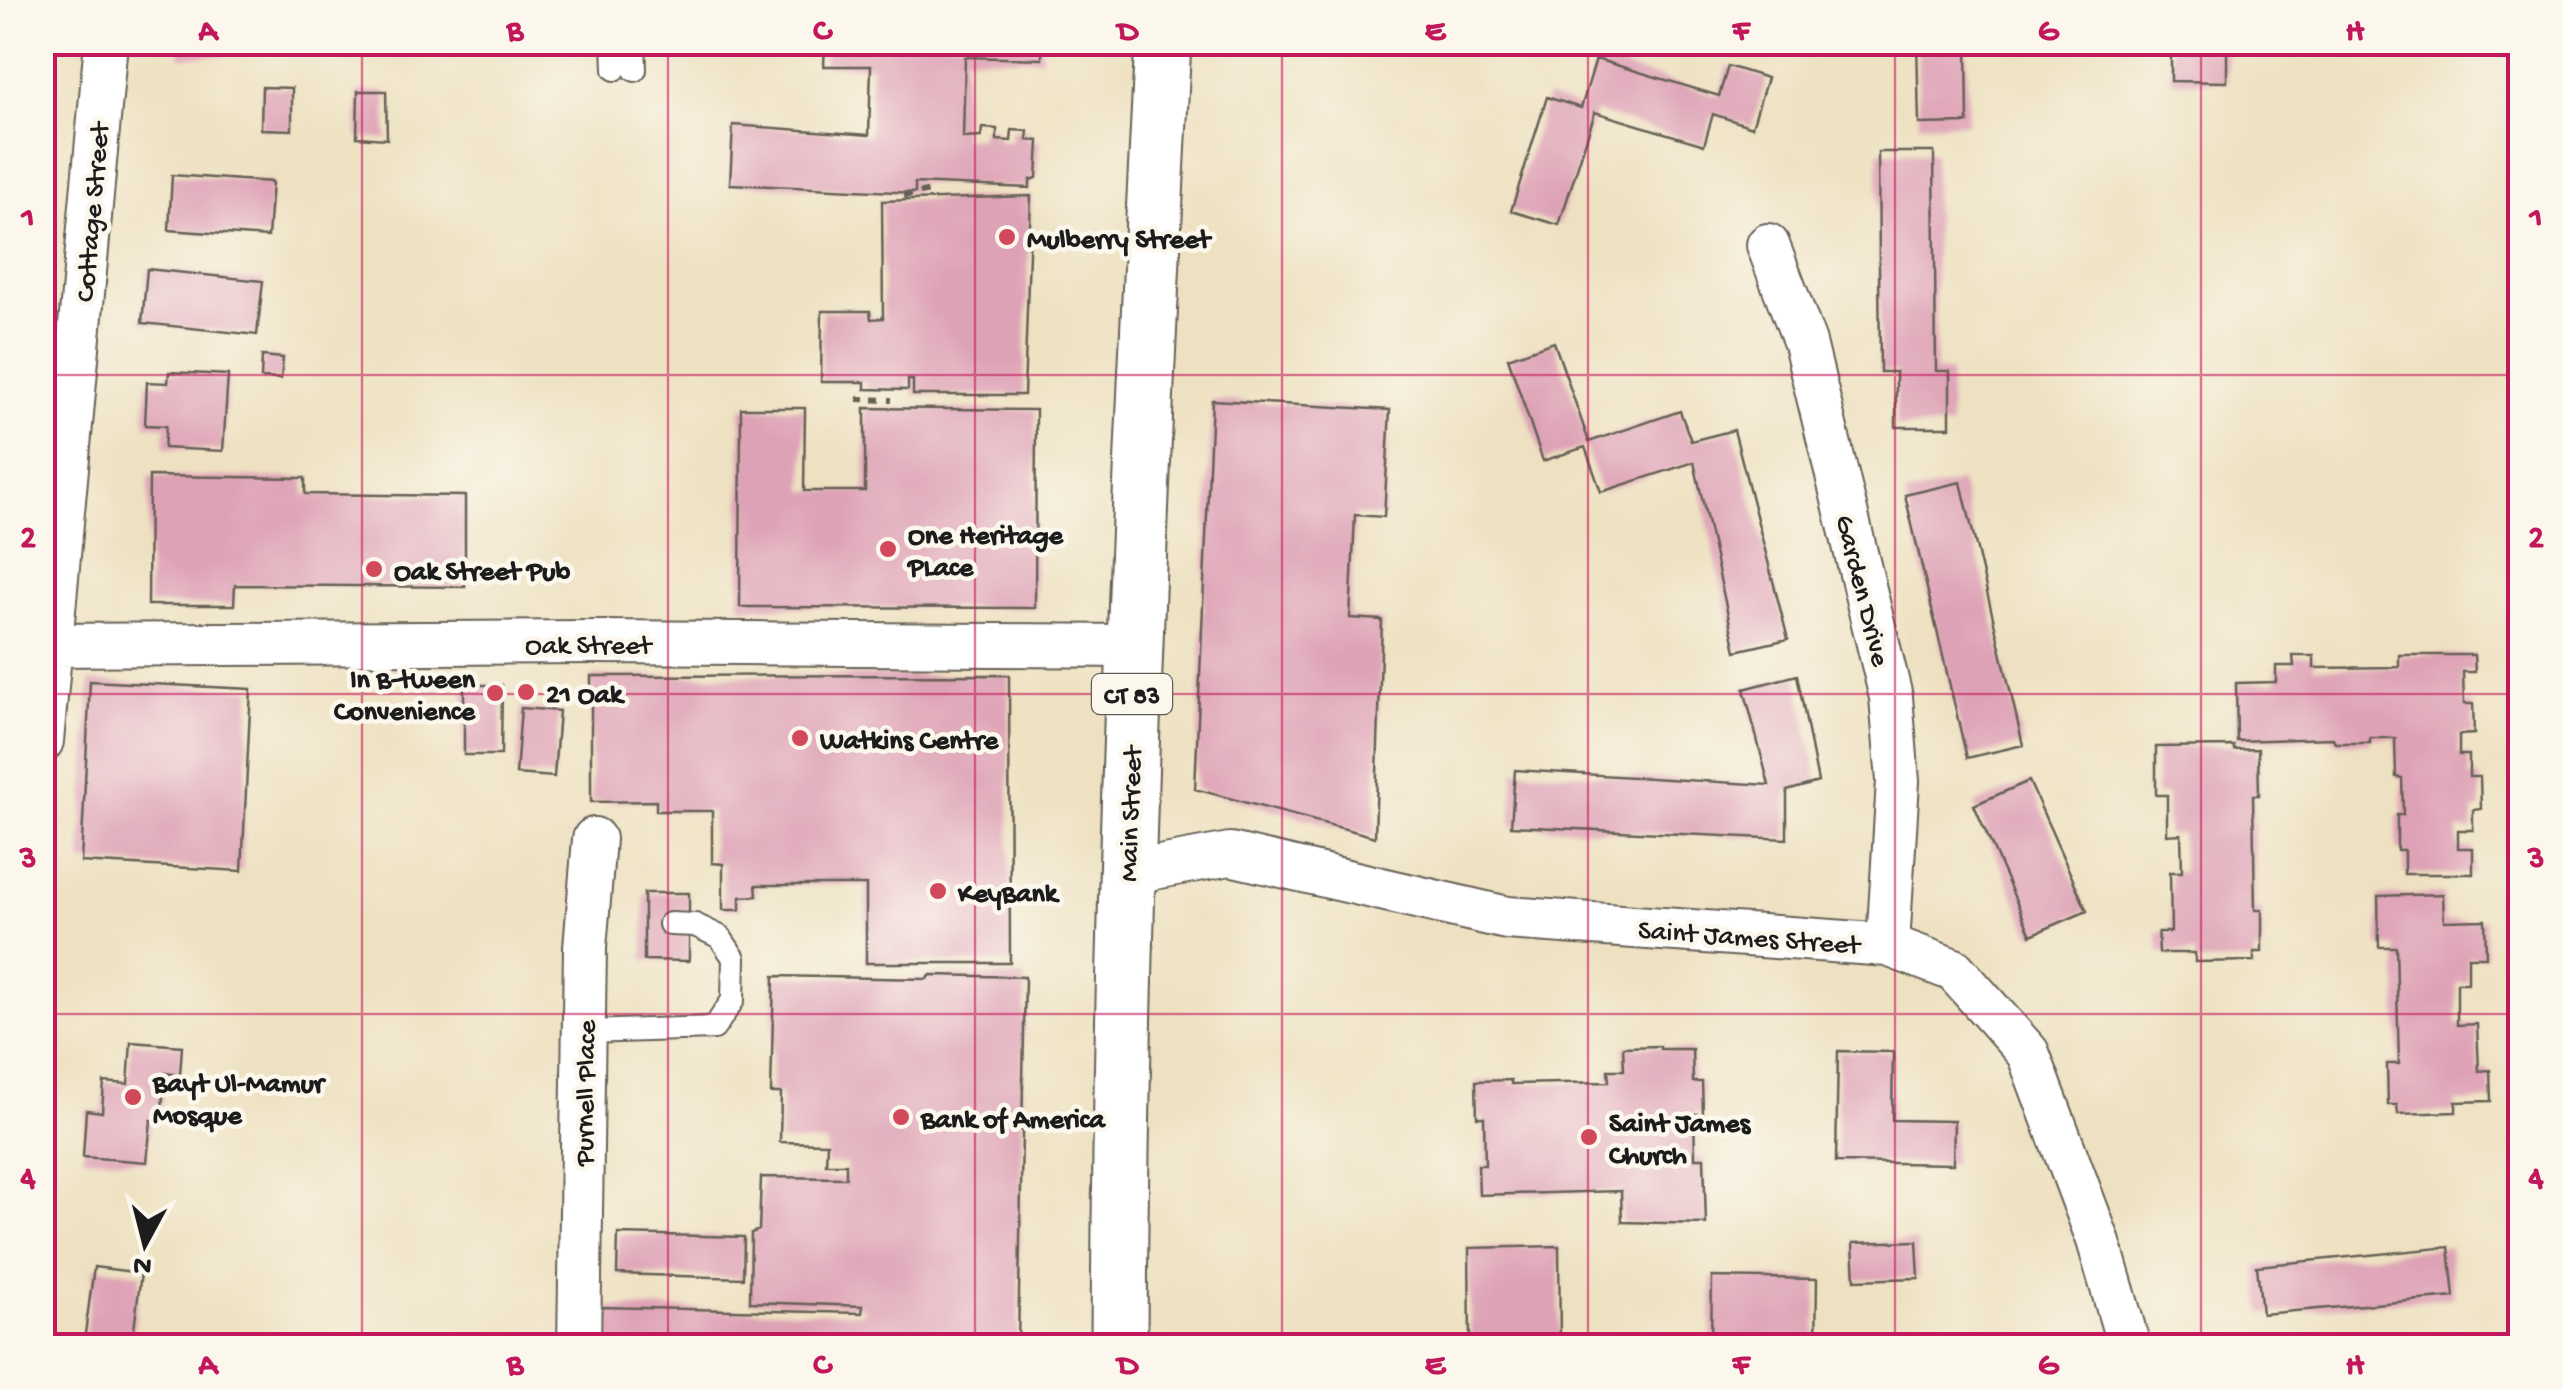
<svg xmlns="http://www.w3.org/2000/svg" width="2563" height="1389" font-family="'Gochi Hand',sans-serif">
  <rect width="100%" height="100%" fill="#fbf7ec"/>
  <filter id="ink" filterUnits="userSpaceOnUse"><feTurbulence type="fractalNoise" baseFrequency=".01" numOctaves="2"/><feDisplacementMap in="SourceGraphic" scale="20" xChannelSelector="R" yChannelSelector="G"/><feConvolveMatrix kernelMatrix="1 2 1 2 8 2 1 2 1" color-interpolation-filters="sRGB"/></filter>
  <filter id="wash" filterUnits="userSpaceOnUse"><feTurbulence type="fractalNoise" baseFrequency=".0048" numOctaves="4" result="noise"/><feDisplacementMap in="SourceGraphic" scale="40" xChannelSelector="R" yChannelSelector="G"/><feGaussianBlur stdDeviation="2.25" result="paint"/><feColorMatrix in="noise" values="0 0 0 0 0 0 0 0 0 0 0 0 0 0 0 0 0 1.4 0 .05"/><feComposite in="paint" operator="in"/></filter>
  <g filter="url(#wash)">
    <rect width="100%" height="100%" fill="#eee1c1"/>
    <g id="blocks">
      <path fill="#dea2b6" d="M179,42H254L255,54L180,57Z
        M306,42H380V51L306,54Z
        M425,42H498V48H425Z
        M825,42H1042V59L965,57L963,138L981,137L982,128L997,129V140L1011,141L1012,130L1028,131L1027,140L1039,141L1037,178L1030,180V188L915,183V193L730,184L733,125L869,135L871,66H824Z
        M1917,42H1967L1968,123L1919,124Z
        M2171,42H2278V50H2227V82L2171,81Z
        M1596,59L1719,96L1728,66L1767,78L1752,127L1713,114L1704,145L1595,112L1559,225L1511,211L1547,97L1581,108Z
        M262,87L292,88V130L261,129Z
        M358,91H386L387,139L357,137Z
        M1878,152H1934L1936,371H1950V427H1896V372H1880Z
        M172,175L272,182L268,237L169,230Z
        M1031,196L1024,395H913V380H908V390L865,389V382H821L822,311H870L871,319L883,318L882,201Z
        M147,269L263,281L257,335L142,323Z
        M1554,342L1589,442L1680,411L1691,441L1734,430L1788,639L1736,651L1694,462L1601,492L1585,447L1543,461L1508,358Z
        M262,356L283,358L281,379L261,378Z
        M169,372L228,375L223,451L164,448L166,426L145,425L147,382L168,383Z
        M1212,400L1390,410L1384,517L1355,515L1350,618L1382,620L1375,837L1195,789Z
        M741,408H805L804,491H865V408L1036,410L1035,608L740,607Z
        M149,476L305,478V494L465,496V587L235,585L234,605H148Z
        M1961,482L2023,745L1967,758L1905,495Z
        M2399,655H2474L2475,672H2463L2464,704H2473L2474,734L2459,735V755H2469V777H2480L2481,809L2473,810V830H2458V848H2473V874H2404V850H2397V815H2403L2402,778L2396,777L2395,738H2370V743H2335L2333,738L2237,741L2236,683L2276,682V666H2294L2293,656H2314V668L2399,667Z
        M1009,675L1010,963H866V885H756L757,896L740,897V910H723V864L712,863V811H656V801L591,802V676Z
        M1797,675L1818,782L1787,791V839L1511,826L1515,770L1769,785L1744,689Z
        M90,681L251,689L242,871L81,862Z
        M464,685H502L501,755H464Z
        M521,708L559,711L554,777L516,774Z
        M2234,746V750L2258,749L2259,795H2253L2255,910H2262V952H2254V961L2195,962V953H2159L2158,932H2171L2170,872H2182L2181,834L2167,835V795H2156V747Z
        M2029,781L2087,911L2031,935L1974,805Z
        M644,893H689V961L644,960Z
        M2443,894L2444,921L2485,920L2486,957H2468V983H2457V1025L2477,1024L2479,1071L2490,1070L2491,1101L2456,1102V1112L2398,1114L2397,1105H2388L2387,1064H2399L2396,947H2379L2378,896Z
        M931,975L1025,977L1018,1346H600L601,1307L862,1313L863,1306L750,1302L751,1233L759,1230L761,1177L846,1178V1164H826L827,1143L780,1142L781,1093H771L774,976L927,979Z
        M131,1042L182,1046L180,1075L165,1073L161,1121L151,1120L147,1162L83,1157L86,1110L102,1112L104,1082L128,1084Z
        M1660,1046V1049H1692L1693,1082H1702L1703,1114H1694L1695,1158H1704L1706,1224L1622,1222L1621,1191L1479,1195L1478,1165H1485L1484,1117H1477L1476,1081L1511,1080V1084L1609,1082L1608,1070H1624L1623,1047Z
        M1838,1051L1893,1052L1892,1120L1954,1121L1953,1164L1836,1162Z
        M618,1234L744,1237L743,1278L617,1274Z
        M1917,1241L1919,1278L1855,1280L1853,1243Z
        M1559,1246L1560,1341L1470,1342L1469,1248Z
        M2449,1247L2454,1297L2262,1314L2257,1266Z
        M94,1267L141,1273L132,1346L84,1341Z
        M1712,1277L1817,1279L1816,1346H1711Z"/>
    </g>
  </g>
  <g filter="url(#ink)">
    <use href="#blocks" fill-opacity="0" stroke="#666156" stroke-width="2.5"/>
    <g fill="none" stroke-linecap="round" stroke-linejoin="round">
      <g stroke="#666156" stroke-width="26">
        <path id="service" d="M614,42L615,69
          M634,42L635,70
          M584,1032L714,1028L733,1000L734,958L720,937L695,925L670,924"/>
      </g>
      <g stroke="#666156" stroke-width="46">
        <path id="minor" d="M1768,245L1805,343L1891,697L1898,781L1888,945
          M42,645L598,642L1133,646
          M42,741L106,42
          M1127,873L1230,854L1507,918L1888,945L1954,970L2028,1053L2098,1240L2129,1346
          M579,1346L585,948L594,839"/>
      </g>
      <g stroke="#666156" stroke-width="59">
        <path id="primary" d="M1119,1346C1121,911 1140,477 1163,42"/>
      </g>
      <path stroke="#666156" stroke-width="6" stroke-dasharray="8 8" stroke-linecap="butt" d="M904,196L931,191
        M857,399L892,400"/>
      <use href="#service" stroke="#fff" stroke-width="22"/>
      <use href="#minor" stroke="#fff" stroke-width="42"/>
      <use href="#primary" stroke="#fff" stroke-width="55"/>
    </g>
  </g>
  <path fill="none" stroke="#c2185b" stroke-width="2.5" stroke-opacity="0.55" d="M362,42V1346M668,42V1346M975,42V1346M1282,42V1346M1588,42V1346M1895,42V1346M2201,42V1346M42,375H2520M42,694H2520M42,1014H2520"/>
  <g fill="#d1495b" stroke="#fbf7ec" stroke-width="4">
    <circle cx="1007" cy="237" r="10"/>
    <circle cx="888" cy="549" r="10"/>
    <circle cx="374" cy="569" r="10"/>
    <circle cx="526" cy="692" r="10"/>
    <circle cx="495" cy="693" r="10"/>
    <circle cx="800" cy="738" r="10"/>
    <circle cx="938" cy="891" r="10"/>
    <circle cx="133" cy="1097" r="10"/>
    <circle cx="901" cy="1117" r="10"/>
    <circle cx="1589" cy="1137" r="10"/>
  </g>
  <g text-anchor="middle" stroke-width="9" stroke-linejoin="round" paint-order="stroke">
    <rect fill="#fbf7ec" stroke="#5f5e5a" stroke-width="2.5" x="1092" y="674" width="80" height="40" rx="8"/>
    <g font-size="25" font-weight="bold" fill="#1c1c1c">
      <text x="1132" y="703">CT 83</text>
    </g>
    <g font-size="28" fill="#1c1c1c" stroke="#fbf7ec">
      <text transform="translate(90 212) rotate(-85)" y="10">Cottage Street</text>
      <text transform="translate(1865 590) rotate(76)" y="10">Garden Drive</text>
      <text x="588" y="653">Oak Street</text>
      <text transform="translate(1128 814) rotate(-88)" y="10">Main Street</text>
      <text transform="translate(1749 935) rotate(4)" y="10">Saint James Street</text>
      <text transform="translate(583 1093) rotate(-89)" y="10">Purnell Place</text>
    </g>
    <g font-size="28" font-weight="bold" fill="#1c1c1c" stroke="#fbf7ec" text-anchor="start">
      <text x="1027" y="247">Mulberry Street</text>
      <text x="908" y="543">One Heritage<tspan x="908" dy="32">PLace</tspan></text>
      <text x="394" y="579">Oak Street Pub</text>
      <text x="475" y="687" text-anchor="end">In B-tween<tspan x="475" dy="32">Convenience</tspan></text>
      <text x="546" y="702">21 Oak</text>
      <text x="820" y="748">Watkins Centre</text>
      <text x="958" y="901">KeyBank</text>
      <text x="153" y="1091">Bayt Ul-Mamur<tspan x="153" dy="32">Mosque</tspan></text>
      <text x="921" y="1127">Bank of America</text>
      <text x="1609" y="1131">Saint James<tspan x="1609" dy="32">Church</tspan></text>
    </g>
  </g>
  <rect width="2563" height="1389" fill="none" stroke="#fbf7ec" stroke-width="110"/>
  <g transform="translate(145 1244) rotate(187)" stroke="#fbf7ec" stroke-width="8" paint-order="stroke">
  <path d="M0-8L18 38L0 25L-18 38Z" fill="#1c1c1c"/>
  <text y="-15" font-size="28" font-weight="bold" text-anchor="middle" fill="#1c1c1c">N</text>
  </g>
  <rect x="55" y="55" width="2453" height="1279" fill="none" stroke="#c2185b" stroke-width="4"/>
  <g font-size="32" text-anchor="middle" font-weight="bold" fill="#c2185b">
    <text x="208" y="39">A</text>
    <text x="515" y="39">B</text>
    <text x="822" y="39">C</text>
    <text x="1128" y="39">D</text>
    <text x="1435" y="39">E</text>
    <text x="1741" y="39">F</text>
    <text x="2048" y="39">G</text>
    <text x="2355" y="39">H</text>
    <text x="28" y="226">1</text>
    <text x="2536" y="226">1</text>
    <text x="28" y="546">2</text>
    <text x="2536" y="546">2</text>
    <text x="28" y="866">3</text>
    <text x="2536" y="866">3</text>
    <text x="28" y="1186">4</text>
    <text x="2536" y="1186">4</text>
    <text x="208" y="1373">A</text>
    <text x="515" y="1373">B</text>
    <text x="822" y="1373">C</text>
    <text x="1128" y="1373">D</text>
    <text x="1435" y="1373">E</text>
    <text x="1741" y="1373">F</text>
    <text x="2048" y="1373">G</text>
    <text x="2355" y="1373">H</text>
  </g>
</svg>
